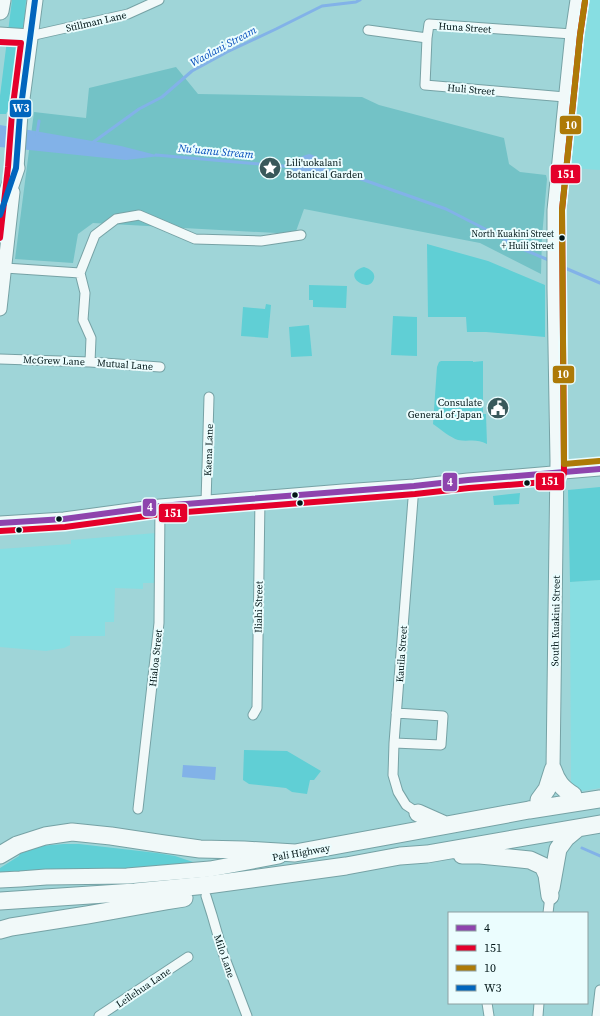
<svg xmlns="http://www.w3.org/2000/svg" width="600" height="1016" font-family="'Source Serif 4',serif">
  <rect width="100%" height="100%" fill="#9fd5d8"/>
  <path fill="#87dee2" d="M577,0H600V170L558,167Z
    M156,533L157,583H143V589L115,588L114,622H105V636H70V645L64,648L46,651L0,647V549L71,544V540Z
    M600,580V788L571,793L570,582Z"/>
  <path fill="#60cfd5" d="M12,0H26L25,14L12,109L10,110L9,112H7L6,114H0V96Z
    M427,244L488,261L545,285V337L486,332H467L466,317H428Z
    M364,267C371,269 377,274 373,281C367,293 340,274 364,267Z
    M309,285L347,286L346,308L313,307V300H309Z
    M266,304L271,305L268,338L241,336L243,307L265,309Z
    M393,316L417,317V356L391,355Z
    M309,325L312,356L291,357L289,327Z
    M441,361H473V362L483,361V414H486L487,444C476,438 469,442 458,440C451,438 440,429 433,424L437,367L439,362Z
    M600,487V580L570,582L568,490Z
    M520,493L519,504L494,505L493,496Z
    M244,750L287,751L321,771L314,780H310L307,794L292,792L286,788L249,784L243,780Z
    M64,844H79L157,853L175,856L196,863L186,866L0,874V868L19,856L21,851L40,846Z"/>
  <path fill="#73c2c6" d="M176,67L198,94L362,97L379,105L504,138L509,164L520,172L546,175L547,179L542,237L541,274L480,243L304,209L295,234L93,223L78,234L73,263L15,259L34,112L86,118L89,88Z"/>
  <path fill="#82b2e8" d="M0,125L121,146L160,156L126,160L0,147Z
    M309,154C319,157 322,159 325,169L319,180C307,179 297,178 291,167C296,158 300,157 309,154Z
    M183,765L216,767L215,780L182,777Z"/>
  <g fill="none" stroke-linecap="round" stroke-linejoin="round">
    <path stroke="#82b2e8" stroke-width="3" d="M37,134L39,121
      M92,143L139,109L162,97L192,71L227,52L276,29L322,6L356,2L360,0
      M156,155L294,167
      M321,169L361,179L446,209L487,230L520,248L551,261
      M558,265L600,283
      M582,848L600,856"/>
    <g stroke="#76a2a5" stroke-width="11">
      <path id="street" d="M368,30L427,38
        M30,36L128,14L159,0
        M565,97L425,85L427,38L429,24L572,34
        M5,268L80,273L95,235L116,219L139,215L195,239L261,241L301,235
        M80,273L85,293L83,320L91,338L90,362
        M0,359L90,362L160,367
        M414,486L394,743L393,775L398,792L406,805L418,813
        M206,503L209,397
        M253,715L257,708L260,498
        M394,743L441,745L443,716L396,713
        M138,809L159,623L160,506
        M206,896L212,915L223,953L247,1016
        M548,913L550,896
        M487,1003L489,1016
        M99,1016L188,957
        M538,1016L539,1003
        M597,1016L600,990"/>
    </g>
    <g stroke="#76a2a5" stroke-width="15">
      <path id="secondary" d="M0,34L30,36
        M0,309L13,192
        M0,523L64,519L160,506L343,491L414,486L468,480L600,469
        M553,770L557,461L554,289V210L572,34L577,0"/>
    </g>
    <g stroke="#76a2a5" stroke-width="17">
      <path id="primary" d="M16,168L20,114L35,0
        M0,880L20,879L46,877L127,876L210,869L279,856"/>
    </g>
    <g stroke="#76a2a5" stroke-width="19">
      <path id="highway" d="M0,11L2,0
        M0,215L16,168
        M553,770C557,782 562,788 573,795
        M539,800L547,789L553,770
        M418,813L445,825
        M0,855L17,845L45,836L72,832L111,836L164,844L200,849L244,850L295,853L529,810L600,799
        M462,855H480L530,860L543,866L547,875L550,896
        M551,888L558,849L566,838L578,828
        M0,901L135,892L207,885L346,866L400,856L427,854L600,824
        M0,930L11,927L87,915L166,901L184,898"/>
    </g>
    <use href="#street" stroke="#f1f9f9" stroke-width="9"/>
    <use href="#secondary" stroke="#f1f9f9" stroke-width="13"/>
    <use href="#primary" stroke="#f1f9f9" stroke-width="15"/>
    <use href="#highway" stroke="#f1f9f9" stroke-width="17"/>
    <g stroke="#ebfdfe" stroke-width="9">
      <path id="bus-1" d="M0,523L64,519L160,506L414,486L468,480L600,469"/>
    </g>
    <g stroke="#ebfdfe" stroke-width="9">
      <path id="bus-2" d="M0,42L21,43L12,113L8,167L0,238
        M0,531L65,527L161,514L415,494L469,488L557,481L562,479L564,473L562,210L580,35L585,1"/>
    </g>
    <g stroke="#ebfdfe" stroke-width="9">
      <path id="bus-3" d="M585,1L580,35L562,210L564,464L599,461"/>
    </g>
    <g stroke="#ebfdfe" stroke-width="9">
      <path id="bus-4" d="M0,215L16,168L20,114L35,0"/>
    </g>
    <use href="#bus-1" stroke="#8e44ad" stroke-width="6"/>
    <use href="#bus-2" stroke="#e4002b" stroke-width="6"/>
    <use href="#bus-3" stroke="#ad7a07" stroke-width="6"/>
    <use href="#bus-4" stroke="#0065bd" stroke-width="6"/>
  </g>
  <defs>
    <g id="sight-disc" transform="scale(1.15)"><circle r="9.5" fill="#38585a" stroke="#ebfdfe"/><path d="M0-6L1.8-2.2L6-1.7L2.9 1.2L3.7 5.4L0 3.3L-3.7 5.4L-2.9 1.2L-6-1.7L-1.8-2.2Z" fill="#fff"/></g>
    <g id="civic-disc" transform="scale(1.15)"><circle r="9.5" fill="#38585a" stroke="#ebfdfe"/><path d="M-.6-6.5H3V-4.5H.6V-3L4-1V1h2V6H-6V1h2V-1L-.6-3ZM-1.2 2.5V6h2.4V2.5Z" fill="#fff"/></g>
  </defs>
  <g fill-rule="evenodd">
    <use href="#sight-disc" x="270" y="168"/>
    <use href="#civic-disc" x="498" y="408"/>
  </g>
  <g fill="#011516" stroke="#ebfdfe" stroke-width="1.5">
    <circle cx="562" cy="238" r="3.5"/>
    <circle cx="527" cy="483" r="3.5"/>
    <circle cx="295" cy="495" r="3.5"/>
    <circle cx="300" cy="503" r="3.5"/>
    <circle cx="59" cy="519" r="3.5"/>
    <circle cx="19" cy="530" r="3.5"/>
  </g>
  <g text-anchor="middle" stroke-width="4" stroke-linejoin="round" paint-order="stroke">
    <g font-size="9" fill="#011516" stroke="#ebfdfe" text-anchor="end">
      <text x="554" y="237">North Kuakini Street<tspan x="554" dy="12">+ Huili Street</tspan></text>
    </g>
    <g font-size="10" fill="#011516" stroke="#ebfdfe">
      <text transform="translate(96 21) rotate(-13)" y="4">Stillman Lane</text>
      <text transform="translate(465 27) rotate(4)" y="4">Huna Street</text>
      <text transform="translate(471 89) rotate(5)" y="4">Huli Street</text>
      <text transform="translate(54 360) rotate(2)" y="4">McGrew Lane</text>
      <text transform="translate(125 364) rotate(4)" y="4">Mutual Lane</text>
      <text transform="translate(208 450) rotate(-88)" y="4">Kaena Lane</text>
      <text transform="translate(258 607) rotate(-89)" y="4">Iliahi Street</text>
      <text transform="translate(555 621) rotate(-89)" y="4">South Kuakini Street</text>
      <text transform="translate(401 654) rotate(-86)" y="4">Kauila Street</text>
      <text transform="translate(155 658) rotate(-84)" y="4">Hialoa Street</text>
      <text transform="translate(301 852) rotate(-10)" y="4">Pali Highway</text>
      <text transform="translate(225 956) rotate(71)" y="4">Milo Lane</text>
      <text transform="translate(143 987) rotate(-34)" y="4">Leilehua Lane</text>
    </g>
    <g font-size="10" fill="#011516" stroke="#ebfdfe" text-anchor="start">
      <text x="286" y="166">Lili'uokalani<tspan x="286" dy="12">Botanical Garden</tspan></text>
      <text x="482" y="406" text-anchor="end">Consulate<tspan x="482" dy="12">General of Japan</tspan></text>
    </g>
    <g font-size="11" font-style="italic" fill="#064ebc" stroke="#ebfdfe">
      <text transform="translate(223 46) rotate(-28)" y="4">Waolani Stream</text>
      <text transform="translate(216 151) rotate(5)" y="4">Nuʻuanu Stream</text>
    </g>
  </g>
  <g stroke="#ebfdfe" stroke-width="1.5">
    <rect x="9" y="99" width="23" height="19" rx="4" fill="#0065bd"/>
    <rect x="559" y="115" width="23" height="20" rx="4" fill="#ad7a07"/>
    <rect x="550" y="164" width="31" height="20" rx="4" fill="#e4002b"/>
    <rect x="552" y="365" width="23" height="19" rx="4" fill="#ad7a07"/>
    <rect x="535" y="472" width="30" height="19" rx="4" fill="#e4002b"/>
    <rect x="442" y="472" width="16" height="20" rx="4" fill="#8e44ad"/>
    <rect x="142" y="498" width="15" height="19" rx="4" fill="#8e44ad"/>
    <rect x="158" y="503" width="30" height="20" rx="4" fill="#e4002b"/>
  </g>
  <g font-size="11" text-anchor="middle" font-weight="bold" fill="#fff">
    <text x="21" y="112">W3</text>
    <text x="571" y="129">10</text>
    <text x="566" y="178">151</text>
    <text x="563" y="378">10</text>
    <text x="550" y="485">151</text>
    <text x="450" y="486">4</text>
    <text x="150" y="511">4</text>
    <text x="173" y="517">151</text>
  </g>
  <rect x="448" y="912" width="140" height="92" fill="#ebfdfe" stroke="#8da0a1"/>
  <rect x="456" y="925" width="20" height="6" fill="#8e44ad" stroke="#8da0a1"/>
  <text x="484" y="932" font-size="12" fill="#011516">4</text>
  <rect x="456" y="945" width="20" height="6" fill="#e4002b" stroke="#8da0a1"/>
  <text x="484" y="952" font-size="12" fill="#011516">151</text>
  <rect x="456" y="965" width="20" height="6" fill="#ad7a07" stroke="#8da0a1"/>
  <text x="484" y="972" font-size="12" fill="#011516">10</text>
  <rect x="456" y="985" width="20" height="6" fill="#0065bd" stroke="#8da0a1"/>
  <text x="484" y="992" font-size="12" fill="#011516">W3</text>
</svg>
